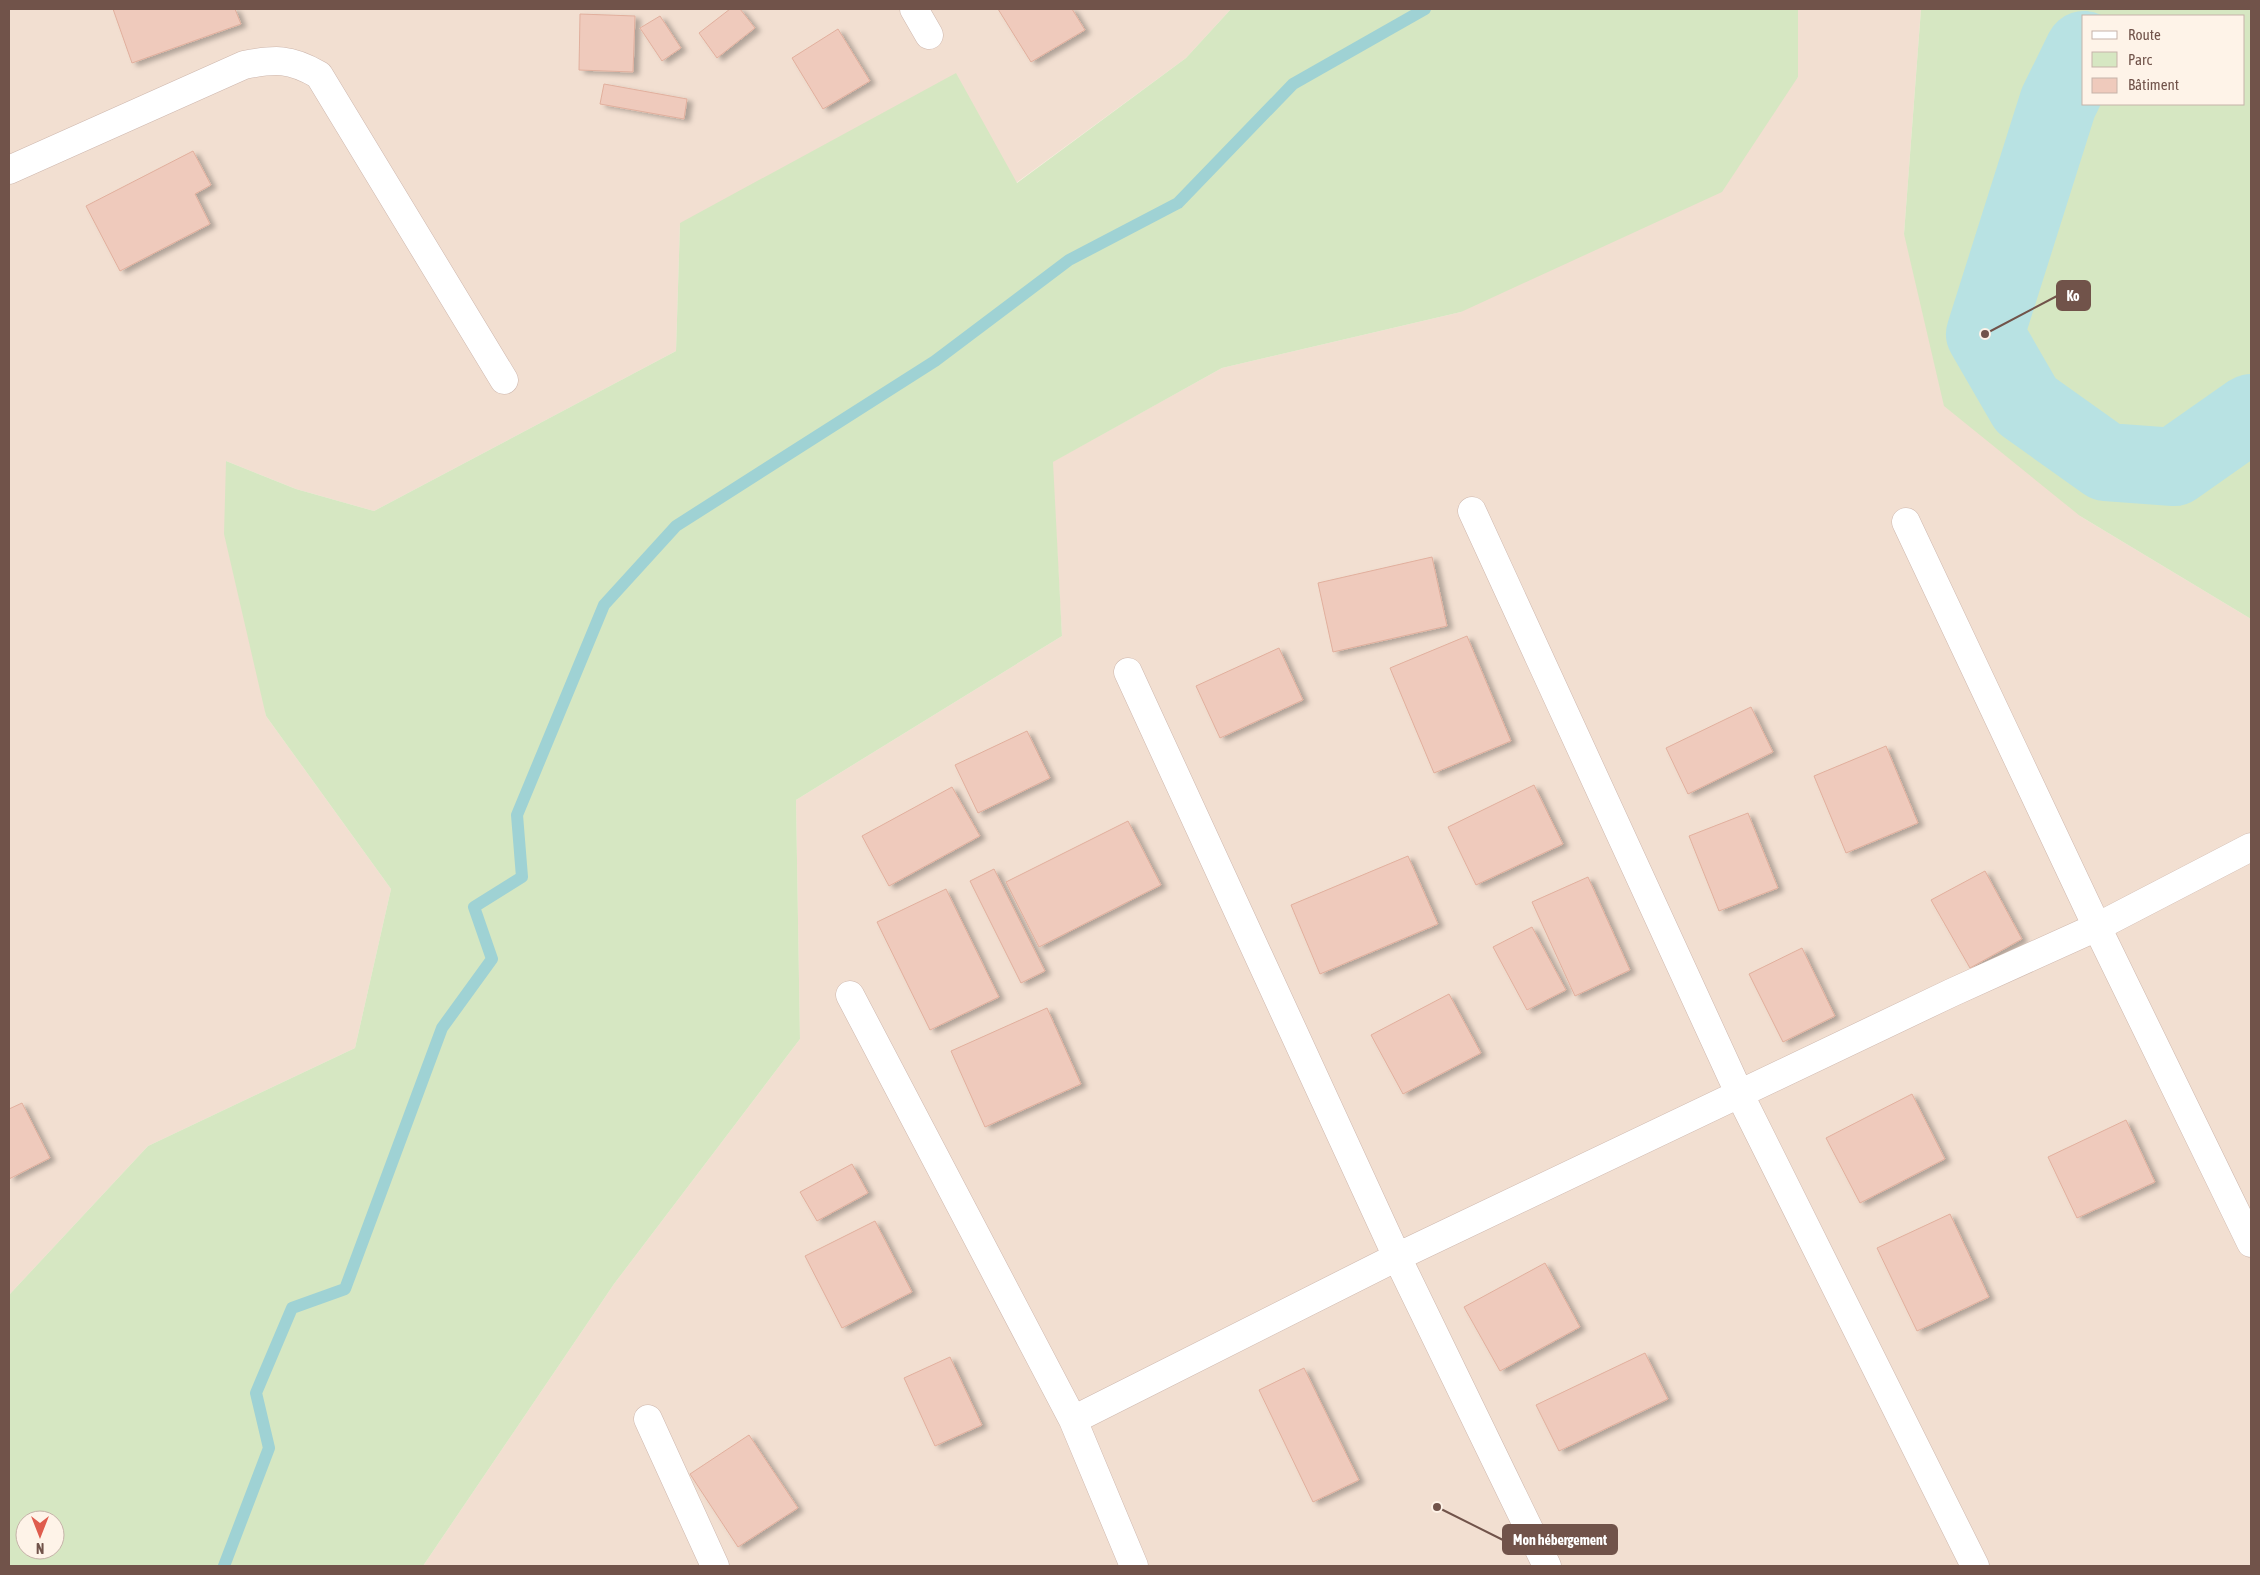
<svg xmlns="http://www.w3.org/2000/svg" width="2260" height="1575" font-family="'Asap Condensed',sans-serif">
  <defs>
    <filter id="shadow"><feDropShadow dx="5.5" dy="3" stdDeviation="2.5" flood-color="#0004"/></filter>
  </defs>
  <rect width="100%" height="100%" fill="#fbefe3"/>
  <path fill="#f2dfd1" d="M9,9H1231L1186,58L1016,183L680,223L676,351L374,511L296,489L226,461L266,716L391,889L355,1048L148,1146L9,1295Z
    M1798,9H1921L1904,234L2080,516L2251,619V1566H423L614,1284L800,1039L796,800L1062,636L1052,462L1222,368L1461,312L1798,77Z"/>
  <path fill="#d6e7c2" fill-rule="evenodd" d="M1231,9H1798V77L1722,192L1461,312L1222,368L1053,462L1062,636L796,800L800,1039L614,1284L423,1566H9V1295L148,1146L355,1048L391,889L266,716L224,534L226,461L296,489L374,511L676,351L680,223L956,73L1017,183L1186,58ZM25,1520H55V1550H25Z
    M1921,9H2251V619L2080,516L1944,406L1904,234ZM2084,16H2244V104H2084Z"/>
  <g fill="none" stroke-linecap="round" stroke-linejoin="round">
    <path stroke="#9fd2d4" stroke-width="12" d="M224,1566L269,1448L256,1393L292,1308L345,1289L442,1028L492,959L474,907L522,877L517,815L604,605L676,526L935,361L1069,260L1178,203L1293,84L1425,9"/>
    <path stroke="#b8e2e3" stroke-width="78" d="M2084,50L2058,103L1985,334L2026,405L2106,462L2174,467L2251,413"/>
  </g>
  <path fill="#efcabc" stroke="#e1af9d" filter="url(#shadow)" d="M113,9H235L241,24L132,63Z
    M730,9H740L755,28L717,58L699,33Z
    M998,9H1072L1085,30L1031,62Z
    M580,14L635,16L633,72L579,70Z
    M660,16L681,48L662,61L640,28Z
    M838,29L870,81L823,109L792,58Z
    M604,84L687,99L684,119L600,104Z
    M193,151L211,185L195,194L210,224L120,271L86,206Z
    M1432,557L1447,626L1333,652L1318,583Z
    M1467,636L1511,741L1434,773L1390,668Z
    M1279,648L1303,700L1220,738L1196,686Z
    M1751,707L1773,752L1688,794L1666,748Z
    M1027,731L1050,778L978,813L955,765Z
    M1886,746L1918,823L1846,853L1814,776Z
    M1534,785L1563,844L1476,885L1448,827Z
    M952,787L980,836L889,886L862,836Z
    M1748,813L1778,888L1719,911L1689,836Z
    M1128,821L1161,885L1039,947L1006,882Z
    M1408,856L1438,924L1320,974L1291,905Z
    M994,869L1045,971L1021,983L970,881Z
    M1985,871L2022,939L1970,968L1931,900Z
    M1588,877L1630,970L1575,996L1532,902Z
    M946,889L999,997L930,1030L877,922Z
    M1532,927L1566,990L1527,1010L1493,947Z
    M1802,948L1835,1016L1783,1042L1749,974Z
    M1449,994L1481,1053L1403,1094L1371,1035Z
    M1047,1008L1081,1084L985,1127L951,1051Z
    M1912,1094L1945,1159L1860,1203L1826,1138Z
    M22,1103L50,1158L9,1179V1109Z
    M2126,1120L2155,1182L2077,1218L2048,1157Z
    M852,1164L868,1193L817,1221L800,1192Z
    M1950,1214L1989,1297L1917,1331L1877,1248Z
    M875,1221L912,1292L842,1328L805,1256Z
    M1545,1263L1580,1327L1500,1371L1464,1307Z
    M1645,1353L1668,1399L1559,1451L1536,1405Z
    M950,1357L982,1425L935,1446L904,1378Z
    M1304,1368L1359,1480L1313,1502L1259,1390Z
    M749,1435L798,1508L738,1547L690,1474Z"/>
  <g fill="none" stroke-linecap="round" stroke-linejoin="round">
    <g stroke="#ceb7ad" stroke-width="29">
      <path id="minor" d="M914,9L929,35
        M9,170L244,65C275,59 290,58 319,75L504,380
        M1472,511L1740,1095L1975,1566
        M1906,522L2097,927L2251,1243
        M1128,672L1397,1257L1547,1566
        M850,995L1073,1420L1134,1566
        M648,1419L715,1566
        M1073,1420L1397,1257L1951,993L2097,927L2251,847"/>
    </g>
    <use href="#minor" stroke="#fff" stroke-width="28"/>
  </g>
  <path fill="none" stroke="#71534a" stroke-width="2" d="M1985 334L2057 296M1437 1507L1503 1540"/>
  <g fill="#71534a" stroke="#fef3e8" stroke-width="2">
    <circle cx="1985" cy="334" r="5"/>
    <circle cx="1437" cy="1507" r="5"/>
  </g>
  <g fill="#71534a" stroke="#71534a" stroke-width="2">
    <rect x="2057" y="281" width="33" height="29" rx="5"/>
    <rect x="1503" y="1525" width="114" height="29" rx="5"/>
  </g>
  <g font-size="14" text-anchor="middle" font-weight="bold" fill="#fff">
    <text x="2073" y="301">Ko</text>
    <text x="1560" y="1545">Mon hébergement</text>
  </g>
  <rect width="2260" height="1575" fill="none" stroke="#71534a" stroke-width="20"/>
  <rect x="2082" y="15" width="162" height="90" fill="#fef3e8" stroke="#c6b3a9"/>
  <rect x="2092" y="31" width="25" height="8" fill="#ffffff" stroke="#c6b3a9"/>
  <text x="2128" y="40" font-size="15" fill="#71534a">Route</text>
  <rect x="2092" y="52" width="25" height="15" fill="#d6e7c2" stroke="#c6b3a9"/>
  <text x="2128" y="65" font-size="15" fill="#71534a">Parc</text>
  <rect x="2092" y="78" width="25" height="15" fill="#efcabc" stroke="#c6b3a9"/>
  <text x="2128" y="90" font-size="15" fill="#71534a">Bâtiment</text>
  <g transform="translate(40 1535) rotate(180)"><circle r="24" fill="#fef3e8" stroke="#c6b3a9"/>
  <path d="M0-4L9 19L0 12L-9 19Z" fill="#df5c4d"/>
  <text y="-8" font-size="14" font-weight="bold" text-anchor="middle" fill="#71534a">N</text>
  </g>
</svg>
